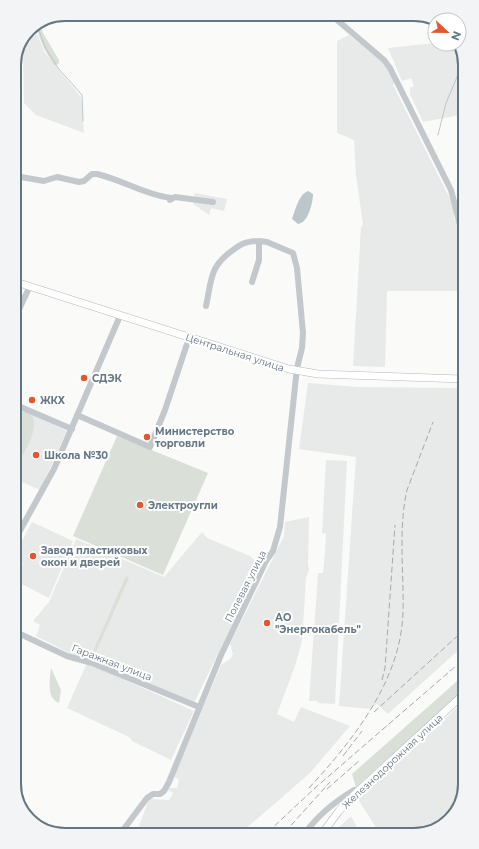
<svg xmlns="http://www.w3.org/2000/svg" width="479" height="849" font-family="Montserrat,sans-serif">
  <rect width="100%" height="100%" fill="#fafaf8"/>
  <path fill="#e8e9e9" d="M34,27L45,53L81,97L84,133L36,115L24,103L23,50L21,47L29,29Z
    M349,35L387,66L395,82L393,85L453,205L454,210V219L458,221L461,243L462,291H387L385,367L353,366L361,228L363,224L356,176L354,140L337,133V41Z
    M435,43L460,45V115L423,122L410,94V88L414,86L411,78L402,81L388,48Z
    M195,193L227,199L224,211L211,208L209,215L193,204Z
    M308,383L358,387L462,388L464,645L388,714L377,704L370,709L339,706L356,457L299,449Z
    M21,408L67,431L40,490L17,480V418Z
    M326,460L347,461L335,704L317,703L318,701H309L318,573H323L325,551L326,533L322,534Z
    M309,517L308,563L309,570L306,578L302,641L295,666L277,714L294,722L301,707L350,726L310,773L242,832L237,833L229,828L226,833L136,834L149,799L169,800L173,793L168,790L169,788H177L179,780L174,776L221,665L230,659L233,654L230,644L284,536L285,522Z
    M32,522L73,541L49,598L18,582L21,576L19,575L23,563L17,560V550Z
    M202,532L207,538L250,556L261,565L194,703L95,661L77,657L36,636L40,625L33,621L49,602L76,539L164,577Z
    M87,663L194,711L171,760L132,741L129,737L67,708Z
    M464,701L465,785L457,812L437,830L378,831L358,799Z
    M351,816L359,831H337L339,827Z"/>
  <path fill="#dadfd7" d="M41,24L43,33L59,60V63L55,66C46,54 40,41 36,26Z
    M21,412C45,411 30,444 23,454L17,452V427Z
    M117,436L208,473L163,575L73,536Z
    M126,576L129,578L94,656H91Z
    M51,668L61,690L59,703C46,698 50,679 51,668Z
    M464,675V690L356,787L352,774Z"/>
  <path fill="#bbc7cb" d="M308,191L313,194C313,203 308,223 298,224L292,219C295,211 299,194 308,191Z"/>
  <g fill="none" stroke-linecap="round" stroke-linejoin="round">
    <path stroke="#bbc7cb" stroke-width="1" d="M37,25L45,47L58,68L82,95L83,121
      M438,135L446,103L460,70"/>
    <g stroke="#b5babe" stroke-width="8">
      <path id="major" d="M16,282L289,369L318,374L462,379
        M324,831L339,811L358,791L464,694"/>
    </g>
    <path stroke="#c3c8cc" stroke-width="6" d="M330,14L384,60L390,68L451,190L461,229
      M14,93L19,50
      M15,176L44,181L57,177L79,182L84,181L92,174H97C123,180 145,195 171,198L170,200L175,197L213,202
      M206,306C212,279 209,267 233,250C242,243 248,241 259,241
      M16,316L29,288
      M16,405L72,429
      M77,415L150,447L165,410L189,338
      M17,536L54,469L120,316
      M18,633L67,656L92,663L199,707
      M34,824L81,835
      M306,832C318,815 336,801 354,790L358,791
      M120,834L147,798L153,794H160L164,791L169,782L221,655L266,561L273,551L280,527L297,368L302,348L303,333L297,268L293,253L267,242L259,241V260L252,282"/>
    <use href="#major" stroke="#fff" stroke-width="7"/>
    <path stroke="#a2aab0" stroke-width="1" stroke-dasharray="6 3" stroke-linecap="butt" d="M382,680L385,668L395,525
      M374,712L464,630
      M343,756L362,731
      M309,788C354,739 401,680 403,612C404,571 398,530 407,490L433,422
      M327,789L360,760
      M268,832L315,788L464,659
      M285,832L330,782"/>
  </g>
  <g fill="#e4572e" stroke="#fff" stroke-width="1.5">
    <circle cx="84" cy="378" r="4"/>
    <circle cx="32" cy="400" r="4"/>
    <circle cx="147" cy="437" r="4"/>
    <circle cx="36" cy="455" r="4"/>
    <circle cx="140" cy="505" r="4"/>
    <circle cx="33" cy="556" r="4"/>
    <circle cx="267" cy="623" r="4"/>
  </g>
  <g text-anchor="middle" stroke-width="4" stroke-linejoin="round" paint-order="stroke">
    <g font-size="10" fill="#657683" stroke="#fff">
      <text transform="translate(235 352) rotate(18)" y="4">Центральная улица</text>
      <text transform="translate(245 586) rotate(-63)" y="4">Полевая улица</text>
      <text transform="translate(112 662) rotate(21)" y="4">Гаражная улица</text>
      <text transform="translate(392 761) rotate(-43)" y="4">Железнодорожная улица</text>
    </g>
    <g font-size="10" font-weight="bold" fill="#657683" stroke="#fff" text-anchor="start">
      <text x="92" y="382">СДЭК</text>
      <text x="40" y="404">ЖКХ</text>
      <text x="155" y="435">Министерство<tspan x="155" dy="12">торговли</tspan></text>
      <text x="44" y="459">Школа №30</text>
      <text x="148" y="509">Электроугли</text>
      <text x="41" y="554">Завод пластиковых<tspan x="41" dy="12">окон и дверей</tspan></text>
      <text x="275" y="621">АО<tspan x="275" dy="12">"Энергокабель"</tspan></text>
    </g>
  </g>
  <path d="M0 0H479V849H0ZM65 21H414A44 44 0 0 1 458 65V784A44 44 0 0 1 414 828H65A44 44 0 0 1 21 784V65A44 44 0 0 1 65 21Z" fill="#f3f4f5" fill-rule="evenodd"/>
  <path fill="none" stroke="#657683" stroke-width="2" d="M65 21H414A44 44 0 0 1 458 65V784A44 44 0 0 1 414 828H65A44 44 0 0 1 21 784V65A44 44 0 0 1 65 21Z"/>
  <g transform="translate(447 32) rotate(112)"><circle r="19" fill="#ffffff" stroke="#c1c8cd"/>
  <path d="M0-3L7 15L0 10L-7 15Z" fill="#e4572e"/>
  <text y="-6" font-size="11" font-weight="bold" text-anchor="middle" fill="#657683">N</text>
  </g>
</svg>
